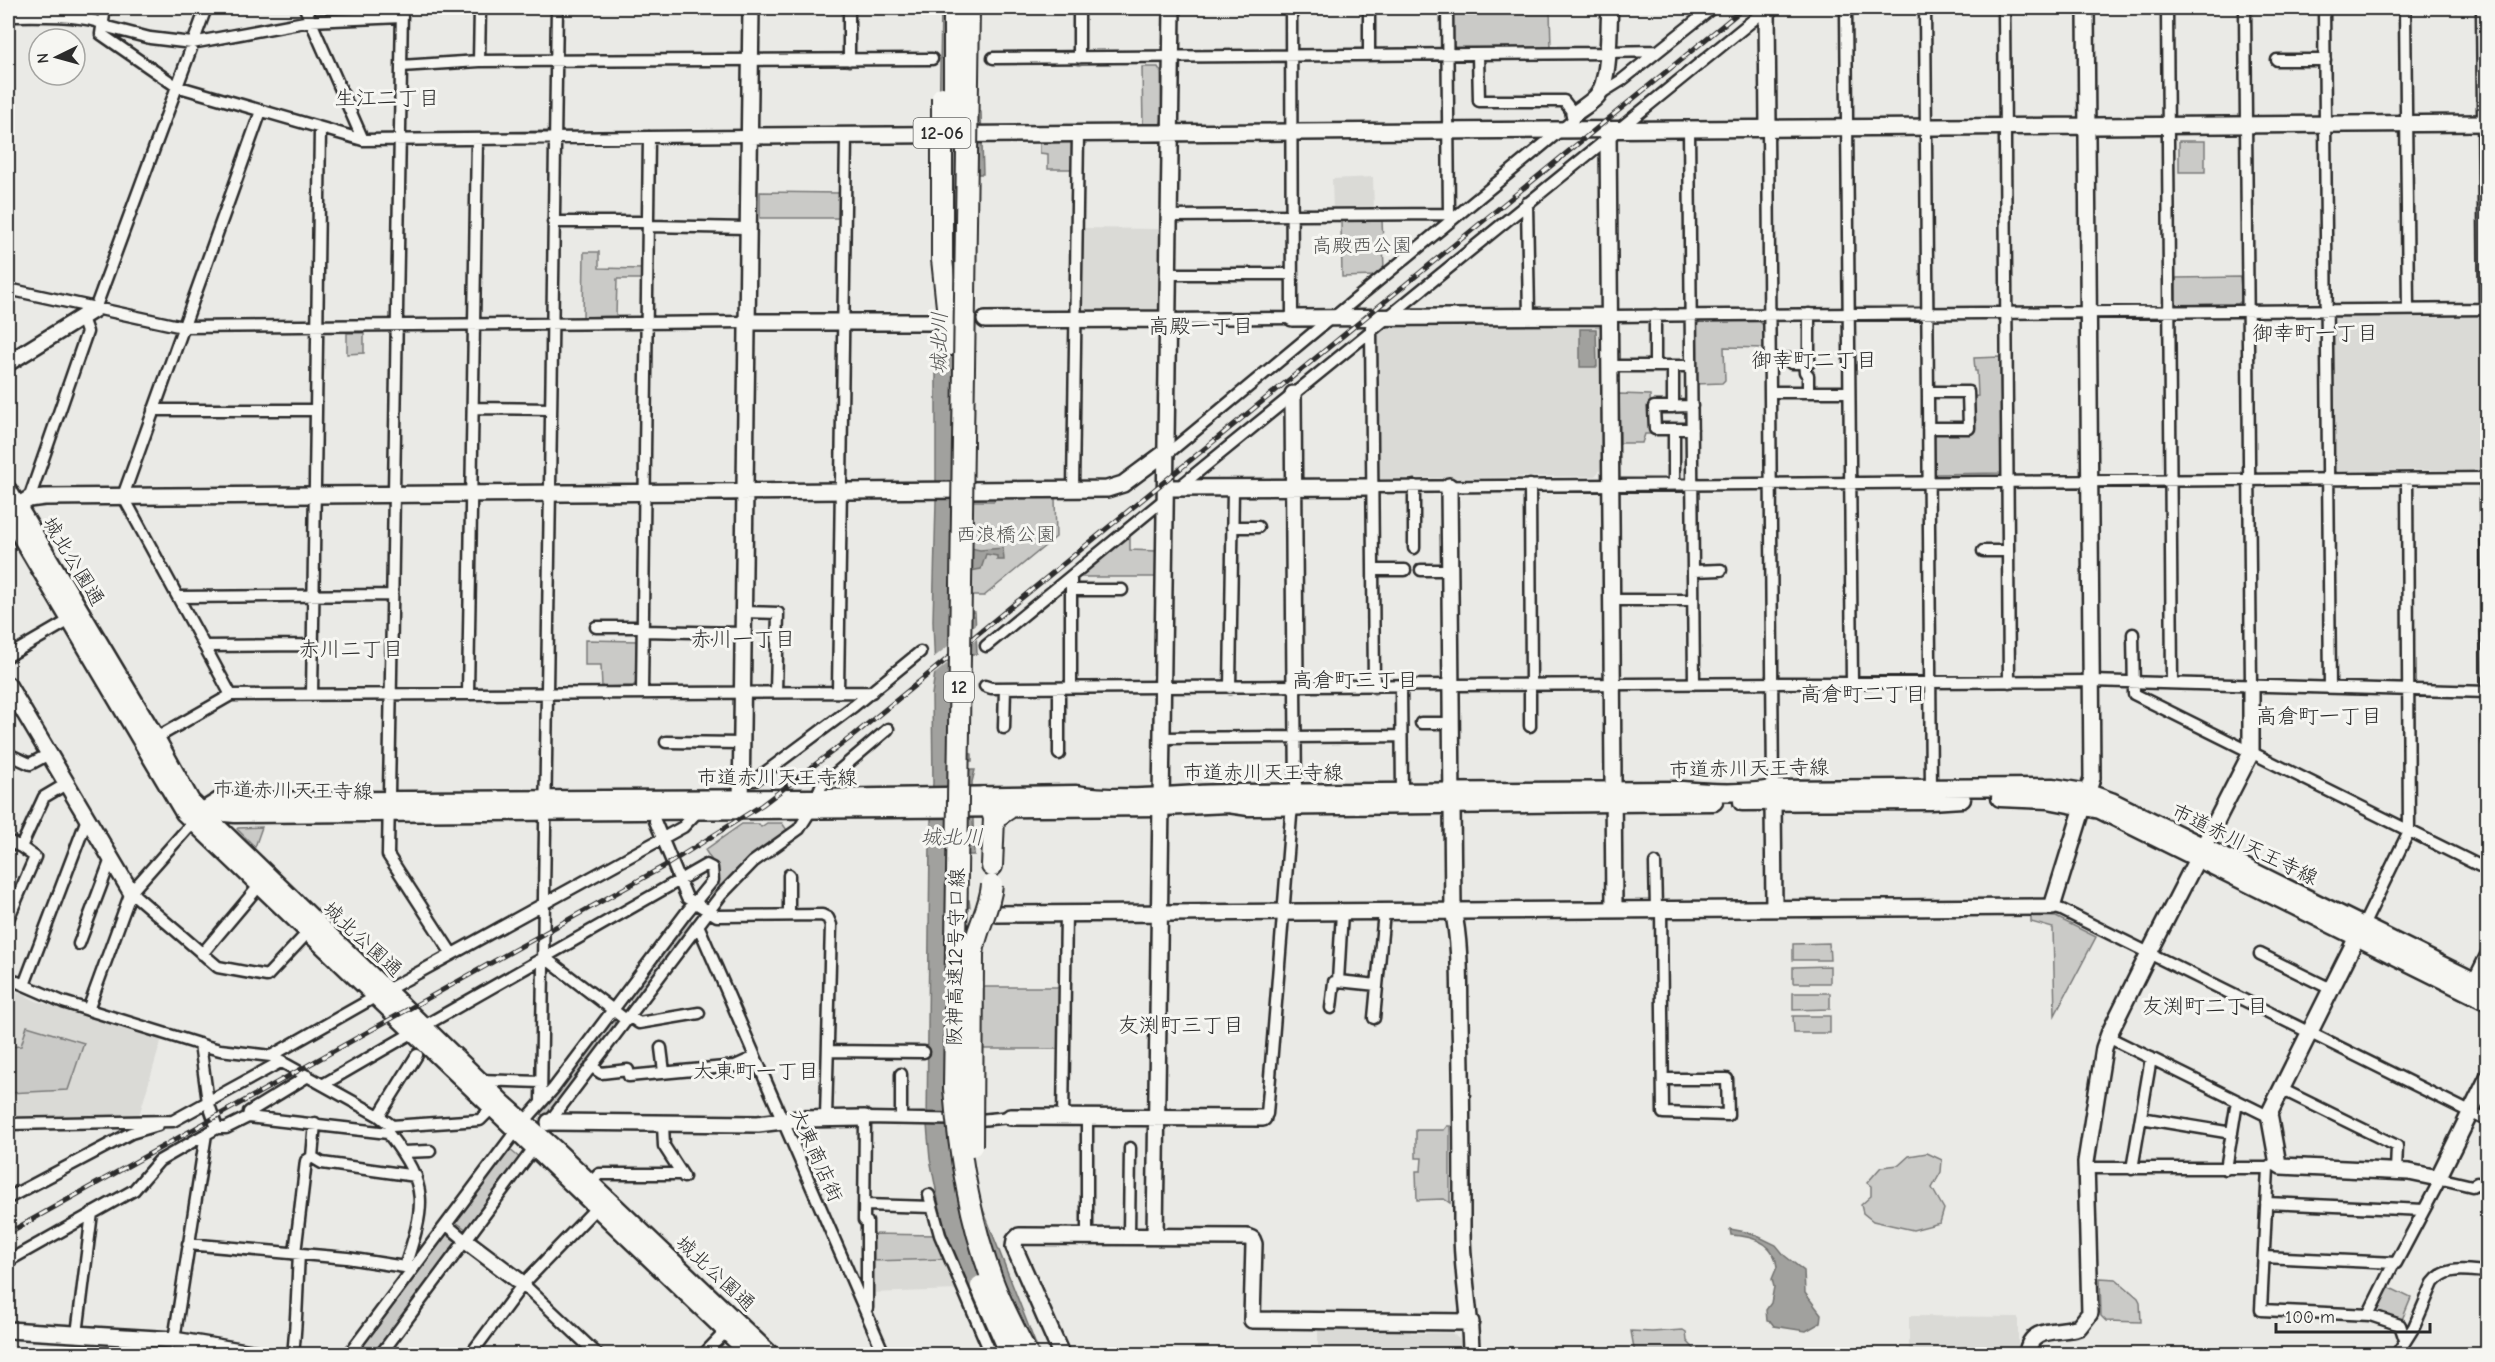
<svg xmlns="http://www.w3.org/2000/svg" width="2495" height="1362" font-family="'Comic Neue','Klee One',sans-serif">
  <rect width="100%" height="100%" fill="#eaeae6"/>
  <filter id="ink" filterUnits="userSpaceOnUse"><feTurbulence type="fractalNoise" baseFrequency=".0167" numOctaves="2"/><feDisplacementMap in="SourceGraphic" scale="12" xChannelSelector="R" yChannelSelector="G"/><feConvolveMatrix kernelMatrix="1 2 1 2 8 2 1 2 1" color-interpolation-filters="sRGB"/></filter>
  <g filter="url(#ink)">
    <path fill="#dadad6" d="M1373,177L1374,210L1333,212L1332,179Z
      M1079,228L1161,229L1160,312L1081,313L1078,309Z
      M2487,315V470L2337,471L2332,466L2331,321L2336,316Z
      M1597,323L1600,325L1602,468L1595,476L1377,479L1376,338L1379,330L1387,325Z
      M18,992L36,1001L162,1038L139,1116L8,1119V1017Z
      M946,1259L959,1290L870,1293V1261Z
      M1909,1316L2018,1317V1354H1909Z
      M1318,1329L1411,1330V1333H1452L1461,1341L1462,1354H1318Z"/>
    <path fill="#cacac7" stroke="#7a7a79" stroke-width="1.5" d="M1453,8H1491L1492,12L1550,10L1551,49L1459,52L1453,46Z
      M1142,67H1158L1161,72L1162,120L1159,127H1143Z
      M2179,141H2205V172H2179Z
      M1073,142L1072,169H1048V154L1040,153V143Z
      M760,192L840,193V218H760Z
      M1382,220L1384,269L1375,276L1342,277L1341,221Z
      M584,252H599V268L642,269V279H617L616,316L583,317Z
      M2240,277L2242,300L2238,304L2178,305L2176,303V278Z
      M1700,321H1759L1763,325L1764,348L1724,347L1725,380L1722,383L1696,384V326Z
      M347,333H364V353L347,354Z
      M2000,357L2002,473L1934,474V433L1971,431L1972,397L1978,396L1977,371H1975L1974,358Z
      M1619,394L1650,395L1651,434H1645L1642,443H1620Z
      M996,498H1055L1056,537L984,596H969L971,501H994Z
      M1130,535V550L1157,551L1156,577H1077Z
      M585,640L638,641L637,682L633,686L602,687L601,665H585Z
      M767,823H782L787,830L747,861L720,889L716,867L705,850L742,824H759L761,827Z
      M262,827L255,847L237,829L238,828Z
      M2031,916L2056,917L2096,937L2055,1015L2053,928L2031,922Z
      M687,918L693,922L633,1002L628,998Z
      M1829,943L1830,960H1793V944Z
      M1830,966V983H1793V967Z
      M981,987H1060L1059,1049H980Z
      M1793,993H1830V1009L1793,1010Z
      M1793,1016H1830V1033H1794Z
      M610,1020H614L615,1025L546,1118L540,1113Z
      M27,1026L84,1043L68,1090L8,1093V1047L21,1046Z
      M1447,1126H1450V1203L1444,1199L1417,1200L1416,1171H1421L1422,1158H1416V1130H1444Z
      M508,1148L522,1160L470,1232L453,1220Z
      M1927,1153L1942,1160L1941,1172L1932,1188L1944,1209L1940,1223L1913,1230L1873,1221L1863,1213L1861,1205L1871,1196V1186L1867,1183L1881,1167L1899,1165L1909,1156Z
      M444,1233L460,1244L377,1354H352Z
      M870,1234L937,1235L946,1259L870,1261Z
      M2100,1278L2116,1279L2138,1298L2140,1302L2141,1322L2106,1321L2101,1316Z
      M2386,1286L2411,1298L2401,1322L2376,1313L2375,1310Z
      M1683,1330L1686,1332L1687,1341L1699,1354H1635L1631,1331L1652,1332Z"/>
    <path fill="#a1a19e" stroke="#727270" stroke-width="1.5" d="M941,8H978L977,111L981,112L983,174H976L970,548L980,550L1003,548L1004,560H997V556L986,554L981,569L970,571L969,612H975L977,654H969L967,753L972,754V761H966L967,770H975L972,782L974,855H966L965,900H969L970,907L965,908L969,1126L975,1189L1039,1353L1043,1354H999L949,1241L942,1220L930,1159L927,1125L930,841L933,783L932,695L935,672L933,621L936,502V315Z
      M1580,329H1596L1597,367H1580Z
      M1730,1229L1751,1233L1776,1245L1785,1256L1804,1271L1805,1293L1821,1314L1820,1323L1806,1331L1774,1326L1771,1322L1767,1321L1766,1310L1771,1303L1774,1287L1772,1279L1777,1267C1775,1242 1752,1236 1731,1235Z"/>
    <path fill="#eaeae6" d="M978,622V638L931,677L932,659Z"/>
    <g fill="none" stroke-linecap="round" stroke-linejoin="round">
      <g stroke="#2b2b2b" stroke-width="15">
        <path id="street" d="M105,8L101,34L176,86L363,140L749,136
          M305,8L363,140
          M402,8L388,855L452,954
          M849,8V60
          M1447,8L1449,214L1451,220
          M1846,8L1852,683
          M1925,8L1931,792
          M2004,8L2009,682
          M2167,8L2172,683
          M2245,8L2251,686
          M2324,8L2330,688
          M2405,8L2408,310
          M2482,8L2485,309
          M8,16C27,16 94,13 107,27L150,38L192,43L310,21L402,17
          M1607,52L1657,51
          M1369,55V8
          M993,58L1607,53
          M1079,58V8
          M2277,60H2325
          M479,61L480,8
          M401,66L479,61L932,59
          M1598,95L1622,80L1712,8
          M1689,129L1694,684
          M1768,129L1773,794
          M1527,203L1529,316
          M1170,216L1449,214
          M553,222H648
          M648,226L748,228
          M1169,274H1292
          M8,289L183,327L747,322
          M95,309L206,8
          M1655,315V366
          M1610,316L2488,309
          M1333,318L1573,120L1574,114L1564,101H1479L1478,55
          M1169,319L1292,318L1291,8
          M1371,327L1374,687
          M1770,359H1791V363H1809V314
          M1804,363L1805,372L1808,375V392
          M1610,366H1691
          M1673,366V407
          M1770,392H1849
          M1928,392H1968L1969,428H1928
          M1692,406L1654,407L1655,429H1692
          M473,408L551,409
          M153,410H316
          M1674,429V484
          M1166,452L1172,450L1331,318
          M2486,478L2488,742
          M1530,485L1531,686
          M1414,486V548
          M1372,487L2488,478
          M1178,488L1768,8
          M1073,489L1078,134
          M29,499L87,332L82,318
          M1232,527H1258
          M1983,551H2008
          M1373,570H1405
          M1421,570H1450
          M1693,571L1721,570
          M1071,590H1122
          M178,597L392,595
          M1612,600H1693
          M743,612L778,613L776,692
          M596,627H643
          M643,631L742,633
          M2133,634L2134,694L2488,870
          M204,646L313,645
          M986,646L1166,498
          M8,656L75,617
          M985,686L991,688L2091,681L2488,692
          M1530,686V726
          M1401,687L1402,792
          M1059,688V754
          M1071,688V576
          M1230,688L1233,488
          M642,692L649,137
          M838,692L846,136
          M468,694L477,139
          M231,695L123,496L261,111
          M312,695L320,129
          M1421,723H1451
          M1004,728L1005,688
          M156,738L231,695L872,692
          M1162,738L1401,736
          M666,742L741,743
          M8,754L30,764L49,754
          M741,780H755L854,706L920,652
          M655,821L687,898L717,916L822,915L828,918L831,925L826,1118
          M8,841L21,847
          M1655,863L1656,910
          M131,892L218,967L267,976L312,928
          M2052,907L2062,910L2488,1121
          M1661,910L1663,1113L1728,1115L1727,1079H1663
          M789,915V875
          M8,919L35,857L21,847L44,797L66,784
          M698,925L884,1354
          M2363,926L2409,831L2407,479
          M79,944L111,859
          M202,954L259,886
          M2260,954L2331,989
          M544,957L626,1020
          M8,978L63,1002L205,1046L220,1050L271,1056L379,1116L392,1126L480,1120L491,1109
          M1338,981L1377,985
          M2473,981L2488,951
          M24,985L87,819
          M387,990L683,827L699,810
          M1331,1008L1334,982L1338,981L1342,912
          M88,1010L131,892L193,822
          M629,1016L639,1023L699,1013
          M1374,1018L1384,912
          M2108,1037L2268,1116
          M661,1048L664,1072
          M828,1051L924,1052
          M271,1056L375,997
          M591,1066L601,1073L628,1070L629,1076L735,1066L755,1057
          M479,1080L541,1082
          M324,1084L412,1033
          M2281,1089L2397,1146L2396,1171
          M541,1102L557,8
          M379,1116L417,1055
          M248,1117L249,1112L308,1076
          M901,1118V1074
          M1063,1118L1066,913
          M1263,1118L1267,1114L1291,816L1296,793L1295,687
          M2141,1118L2232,1133
          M8,1124L173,1121L282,1061
          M663,1124L664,1146L684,1177
          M547,1125L721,895L753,862L799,829L811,810L821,786L888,729
          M217,1128H226L248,1117L388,1133C430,1188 425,1204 405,1267
          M402,1152L430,1151
          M312,1157L322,1163L416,1176
          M2086,1168H2268L2273,1164
          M2268,1168L2261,1310L2370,1315L2400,1325L2405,1340
          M2132,1169L2151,1058
          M2226,1169L2237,1101
          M2438,1178L2472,1186L2477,1183L2488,1188
          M591,1183L599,1174H682
          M929,1195L940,1235L991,1354
          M8,1198L131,1133L158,1125
          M2266,1203L2424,1210
          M865,1205L932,1207
          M447,1225L466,1241
          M1087,1235V1118
          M1129,1235L1130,1148
          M188,1244L347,1258L411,1268
          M295,1253L306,1161L312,1157L315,1123
          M2264,1257L2396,1263L2441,1178
          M8,1261L134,1190L159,1161L206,1134
          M523,1284L597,1354
          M867,1308V1222L864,1220L865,1118L980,1120L1010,1117
          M2368,1315L2394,1263
          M77,1334L92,1213
          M174,1340L206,1134L217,1128L208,1102L200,1044
          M293,1354C297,1321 297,1288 299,1254
          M349,1354L516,1131L554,1088L686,913L713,880L712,868L706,865L424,1026
          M381,1354L537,1144
          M471,1354L523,1284L599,1205
          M704,1354L730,1327
          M2397,1354L2414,1327L2433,1283C2447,1265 2467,1271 2488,1272"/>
      </g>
      <g stroke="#2b2b2b" stroke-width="20">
        <path id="secondary" d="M1767,8L1768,129
          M1574,114C1582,108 1591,103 1597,96C1611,80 1608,29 1610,8
          M1608,130L1614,910
          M749,136L2488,123
          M1292,318L1610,316
          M985,320L1169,319
          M747,322H929
          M8,363L95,309
          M1293,394L1295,687
          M1449,486L1453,910C1461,946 1459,985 1460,1023C1462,1093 1462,1162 1462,1232C1462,1273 1471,1313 1471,1354
          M1166,488L1372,487
          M8,512L29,499L44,497L1107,489L1123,484L1166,452
          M8,685L131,892
          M1773,802L1774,909
          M741,808L751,8
          M997,914L2052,907L2092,778L2086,8
          M2362,927L2269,1114L2278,1164L2281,1166L2409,1172L2438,1178L2488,1077
          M1010,1117L1263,1118
          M549,1122L758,1124L799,1119L865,1118
          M1155,1235L1172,8
          M466,1241L523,1284
          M8,1330L174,1340L258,1354
          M1061,1354L1014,1247L1015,1240L1019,1236L1247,1237L1252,1239L1254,1244L1252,1320L1471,1322
          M2027,1354C2030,1325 2059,1334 2079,1327L2090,1313L2086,1162L2104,1048L2109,1034L2149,953L2251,753V686"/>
      </g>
      <g stroke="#2b2b2b" stroke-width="21">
        <path id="primary" d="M8,490L156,738L191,801L503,1103L555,1149L770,1354
          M8,515L184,813L750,1354
          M2000,798L2048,800L2100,810L2488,1002
          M1742,802L1931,801L1962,799
          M203,811L235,814L1162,807L1228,804L1249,807L1714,802
          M193,822L203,811L219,801L816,798L1076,794C1126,802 1180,793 1231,793C1381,792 1531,791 1682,790C1712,793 1743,794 1773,789L2053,787L2089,793L2111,801L2488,988"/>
      </g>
      <g stroke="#2b2b2b" stroke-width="24">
        <path id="highway" d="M942,259L951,345
          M984,797L988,800L994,818
          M992,866L994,818L1008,809"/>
      </g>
      <use href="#street" stroke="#f6f6f2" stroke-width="10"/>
      <use href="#secondary" stroke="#f6f6f2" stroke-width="15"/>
      <use href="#primary" stroke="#f6f6f2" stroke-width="16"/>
      <use href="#highway" stroke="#f6f6f2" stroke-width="20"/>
      <g stroke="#2b2b2b" stroke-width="5">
        <path id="rail" d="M8,1233L668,864L762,805L854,735L1744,8"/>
      </g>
      <use href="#rail" stroke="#f6f6f2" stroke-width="3" stroke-dasharray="9" stroke-linecap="butt"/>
      <g stroke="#2b2b2b" stroke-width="24" stroke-linecap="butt">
        <path id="highway-bridge" d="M954,8V118
          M969,8L954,1088C959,1156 970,1224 995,1287C1004,1310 1016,1332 1027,1354
          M942,97V259
          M972,1146L973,954C975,930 990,910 992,885
          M981,1286L1011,1354"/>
      </g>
      <use href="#highway-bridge" stroke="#f6f6f2" stroke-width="20"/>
    </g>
  </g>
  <g text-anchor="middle" stroke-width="6" stroke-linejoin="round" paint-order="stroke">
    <g fill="#f6f6f2" stroke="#686867" stroke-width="1.5">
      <rect x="913.5" y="118" width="57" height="30" rx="4.5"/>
      <rect x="944" y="672" width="30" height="30" rx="4.5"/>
    </g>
    <g font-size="18" font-weight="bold" fill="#2b2b2b">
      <text x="942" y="139">12-06</text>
      <text x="959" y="693">12</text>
    </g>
    <g font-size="20" fill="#535352" stroke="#f6f6f2">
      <text x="1362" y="252">高殿西公園</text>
      <text x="1006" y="541">西浪橋公園</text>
    </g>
    <g font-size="20" fill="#2b2b2b" stroke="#f6f6f2">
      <text transform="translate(74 561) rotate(59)" y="7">城北公園通</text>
      <text transform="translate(1749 768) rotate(-1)" y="7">市道赤川天王寺線</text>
      <text x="1263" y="779">市道赤川天王寺線</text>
      <text x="777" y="784">市道赤川天王寺線</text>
      <text transform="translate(293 790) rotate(1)" y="7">市道赤川天王寺線</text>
      <text transform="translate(2245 844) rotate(26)" y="7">市道赤川天王寺線</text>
      <text transform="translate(363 939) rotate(43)" y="7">城北公園通</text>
      <text transform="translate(955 957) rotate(-89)" y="7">阪神高速12号守口線</text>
      <text transform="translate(817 1155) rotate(66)" y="7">大東商店街</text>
      <text transform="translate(716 1273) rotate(43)" y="7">城北公園通</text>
    </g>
    <g font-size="21" fill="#2b2b2b" stroke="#f6f6f2">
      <text x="387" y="105">生江二丁目</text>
      <text x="1201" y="333">高殿一丁目</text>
      <text x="2315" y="340">御幸町一丁目</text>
      <text x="1814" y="367">御幸町二丁目</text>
      <text x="743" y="646">赤川一丁目</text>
      <text x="351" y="656">赤川二丁目</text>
      <text x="1355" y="687">高倉町三丁目</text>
      <text x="1863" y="701">高倉町二丁目</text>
      <text x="2319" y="723">高倉町一丁目</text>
      <text x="2205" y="1013">友渕町二丁目</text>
      <text x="1181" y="1032">友渕町三丁目</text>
      <text x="756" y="1078">大東町一丁目</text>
    </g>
    <g font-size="21" font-style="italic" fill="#545453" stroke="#f6f6f2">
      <text transform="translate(939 343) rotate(-89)" y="7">城北川</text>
      <text x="952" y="844">城北川</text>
    </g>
  </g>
  <rect width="2495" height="1362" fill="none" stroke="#f6f6f2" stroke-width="30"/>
  <rect x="15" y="15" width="2465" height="1332" fill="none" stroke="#2b2b2b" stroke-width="2" filter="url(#ink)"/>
  <g transform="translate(57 57) rotate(265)"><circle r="28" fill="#f6f6f2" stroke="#a5a5a2" stroke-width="1.5"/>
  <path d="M0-4.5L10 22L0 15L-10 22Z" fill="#2b2b2b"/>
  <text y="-9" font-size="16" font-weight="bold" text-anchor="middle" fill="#2b2b2b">N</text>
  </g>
  <path d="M2276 1323v9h154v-9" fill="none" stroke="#2b2b2b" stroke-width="3"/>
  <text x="2285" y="1323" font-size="18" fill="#2b2b2b" stroke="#f6f6f2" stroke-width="4.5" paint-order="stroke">100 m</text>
</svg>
